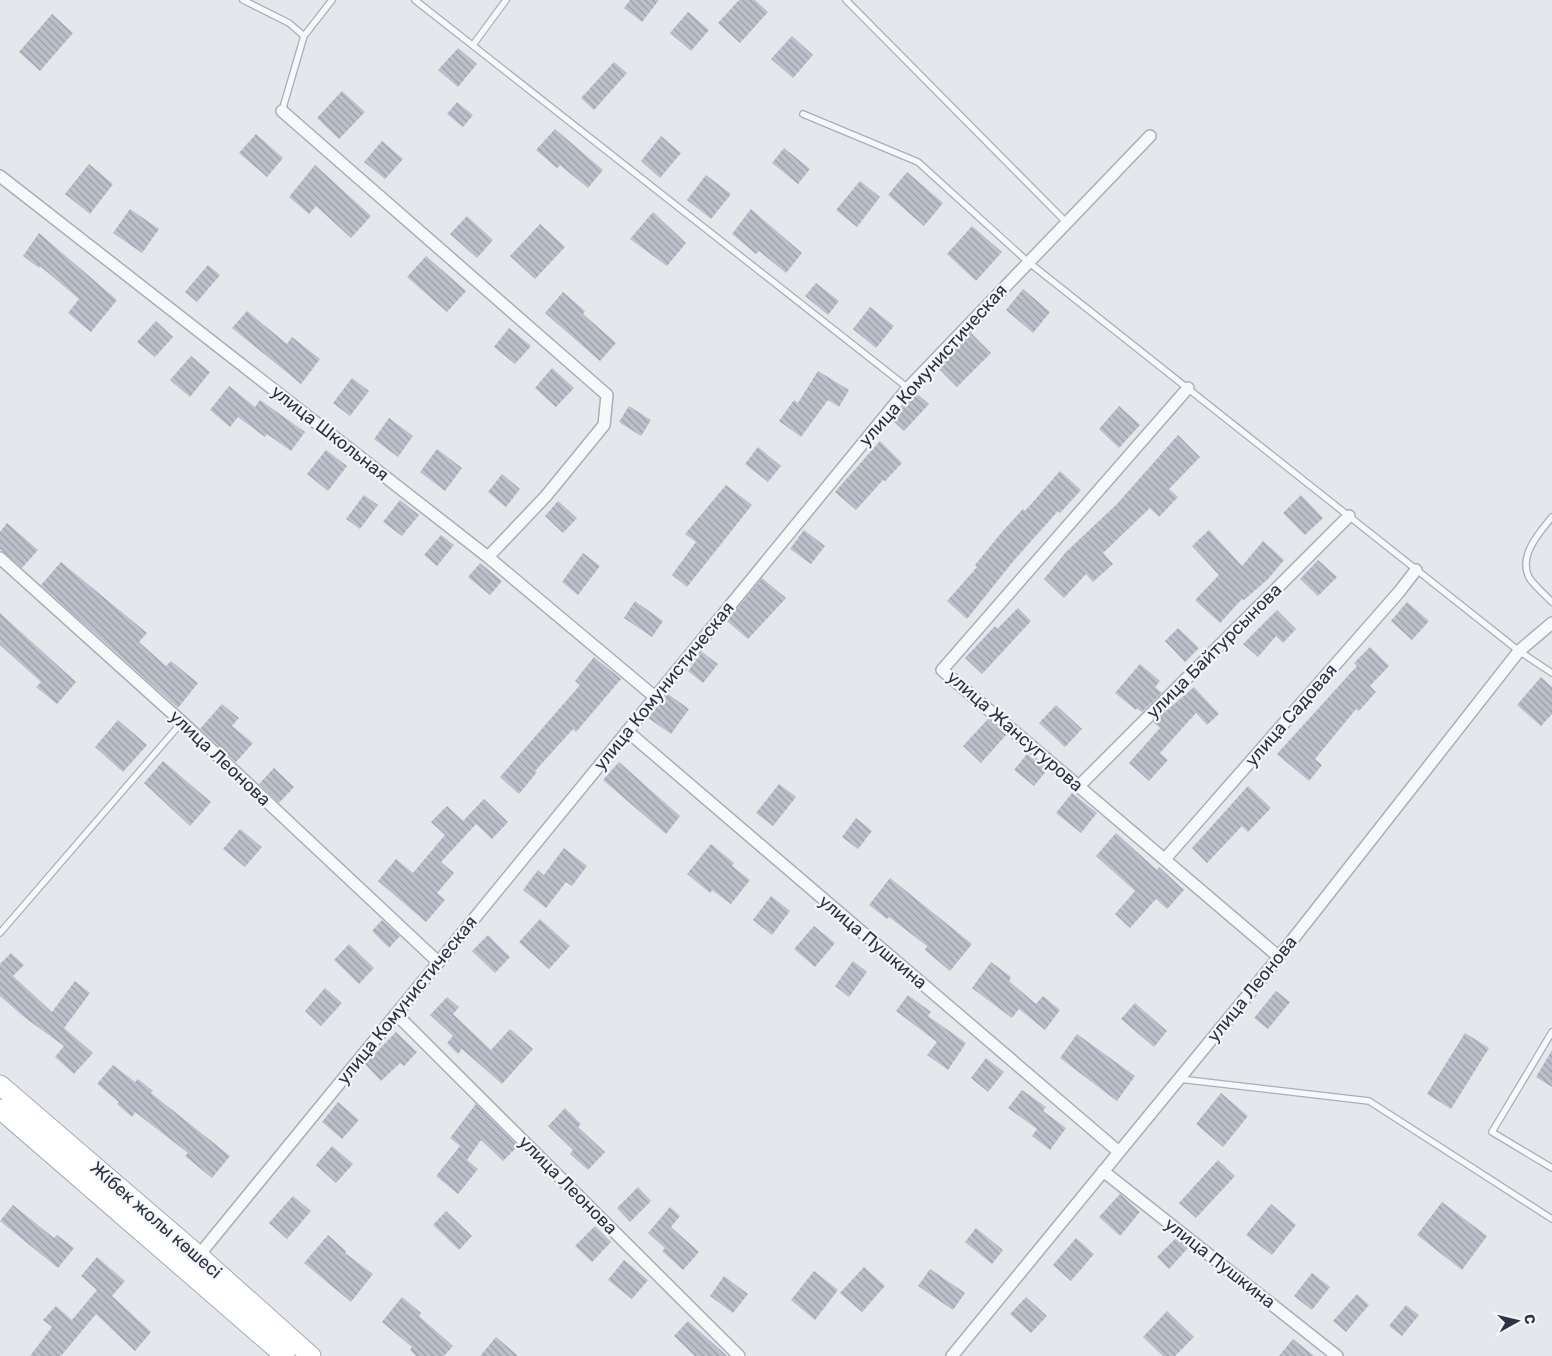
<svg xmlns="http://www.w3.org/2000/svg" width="1552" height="1356" font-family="Rubik,sans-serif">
  <defs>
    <pattern id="building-back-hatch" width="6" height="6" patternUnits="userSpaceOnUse" patternTransform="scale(1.25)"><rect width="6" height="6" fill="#bbc0ca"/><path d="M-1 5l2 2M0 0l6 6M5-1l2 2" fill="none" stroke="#989da6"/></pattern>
  </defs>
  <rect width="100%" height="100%" fill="#e4e7ec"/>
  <path fill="url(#building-back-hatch)" d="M630,0H659L642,22L624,8Z
    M739,0H755L768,12L740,43L718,23Z
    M688,12L709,30L691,51L670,33Z
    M52,14L73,33L40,71L19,52Z
    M792,36L813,55L793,78L771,59Z
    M458,48L477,64L458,87L438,70Z
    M614,62L627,73L594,110L581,98Z
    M342,91L365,112L339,139L317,118Z
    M457,102L473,115L463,127L447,114Z
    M555,129L603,170L588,188L560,165L557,168L536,150Z
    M256,134L283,158L267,177L239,153Z
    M661,136L681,153L660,178L641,161Z
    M382,141L403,159L385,179L364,162Z
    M784,148L810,169L798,184L772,163Z
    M89,164L113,184L90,214L65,194Z
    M315,165L371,216L351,238L316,206L309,214L289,197Z
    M907,172L943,203L924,226L888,195Z
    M706,175L731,194L711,219L687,200Z
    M860,181L880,197L857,227L836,210Z
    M130,209L159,229L142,253L113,233Z
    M751,209L802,253L786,273L759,251L756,254L732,234Z
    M653,212L686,243L667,266L630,239Z
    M467,216L493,240L477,258L450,234Z
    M540,224L565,247L535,279L510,256Z
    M972,226L1002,252L976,281L947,254Z
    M39,233L117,300L91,332L68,313L79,299L40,266L39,268L23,256Z
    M426,256L466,291L447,312L407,277Z
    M208,265L220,275L197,302L185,292Z
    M816,283L839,301L828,315L805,296Z
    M1023,289L1050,312L1033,333L1006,310Z
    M563,292L585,311L583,314L616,343L600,361L545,313Z
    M870,307L894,326L876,348L853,329Z
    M247,311L287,344L292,337L320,359L301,384L232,328Z
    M156,321L173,337L155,357L137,342Z
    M509,328L531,346L515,364L494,347Z
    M971,333L991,353L957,387L938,368Z
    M191,356L210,372L190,397L170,380Z
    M552,368L574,388L556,407L535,388Z
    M818,371L849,390L839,407L828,400L801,437L779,421L794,400L798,403Z
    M352,378L369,391L350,416L333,403Z
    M229,386L255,407L260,400L305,432L291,451L267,434L265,437L238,417L230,427L210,410Z
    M915,392L929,404L904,431L892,420Z
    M629,406L651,420L641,436L619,422Z
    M1119,406L1140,425L1119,448L1099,429Z
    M389,418L413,436L398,457L374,439Z
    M1178,435L1200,457L1169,489L1178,497L1159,517L1150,508L1103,553L1113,564L1093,582L1086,574L1064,598L1044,579L1066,552L1117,504Z
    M880,441L902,463L885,481L883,480L856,510L835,492Z
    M758,447L781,466L768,482L745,464Z
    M437,449L462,468L445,491L420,472Z
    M326,450L347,466L328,491L307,474Z
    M1060,471L1081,490L1060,513L1058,511L1015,559L967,619L947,601L977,567L975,565L1002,532L1023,509L1025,511Z
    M502,474L520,489L506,507L488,492Z
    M726,485L752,505L687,587L672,575L696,542L685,534Z
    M364,495L378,505L360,529L346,519Z
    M1301,495L1323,518L1305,535L1283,513Z
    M400,500L419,515L402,536L383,522Z
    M558,501L577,518L563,533L545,516Z
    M7,523L38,550L22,568L0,549V532Z
    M804,530L825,546L811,564L790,549Z
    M1209,530L1242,566L1263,541L1284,560L1268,579L1244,600L1242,599L1220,623L1195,600L1219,575L1192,546Z
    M441,535L454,545L437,566L424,555Z
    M583,553L600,566L578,595L562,582Z
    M1318,560L1337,577L1318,596L1300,579Z
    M61,562L147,633L139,642L166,666L171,661L198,683L178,708L41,585Z
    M480,563L502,581L490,595L468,577Z
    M762,578L786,598L748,639L727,621Z
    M635,601L663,621L652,637L624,618Z
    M1407,602L1429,621L1412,640L1391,621Z
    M1018,608L1031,621L982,674L965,658L995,626L997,629Z
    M1277,610L1296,629L1283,643L1276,636L1258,657L1243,644Z
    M0,613L76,682L57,704L36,687L41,682L0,645Z
    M1178,628L1199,648L1185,662L1165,641Z
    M1370,647L1389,666L1370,686L1376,692L1359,711L1356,709L1315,759L1322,765L1309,781L1277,754L1357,666L1354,663Z
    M702,652L718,664L703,683L688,671Z
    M594,657L621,679L576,732L573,729L535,771L537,772L519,794L500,777L580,685L575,681Z
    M1140,664L1160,681L1155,687L1162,693L1142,712L1137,708L1136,710L1115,693Z
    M1541,677L1552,687V714L1541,726L1517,705Z
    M1194,687L1219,714L1207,725L1196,713L1160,753L1168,760L1149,781L1129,763L1160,728L1153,722Z
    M668,694L689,709L671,734L648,718Z
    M222,704L239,718L232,726L253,743L236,762L200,729Z
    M1056,705L1082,729L1065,747L1039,723Z
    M988,719L1006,735L981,763L963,746Z
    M118,720L147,745L123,772L95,747Z
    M1027,754L1047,770L1034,786L1014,770Z
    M163,761L211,802L190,826L144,783Z
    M619,762L680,816L666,834L603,780Z
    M274,768L294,787L279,803L259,784Z
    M779,784L796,797L773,826L756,813Z
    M1248,786L1271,808L1248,832L1242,826L1207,863L1192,848Z
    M1072,793L1097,813L1081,833L1056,813Z
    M484,799L508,822L492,839L476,824L441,862L454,873L437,893L445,900L426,922L378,881L396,859L413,873L445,835L431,822L447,806L463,821Z
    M856,818L872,831L858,849L842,837Z
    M240,829L262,847L245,867L223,849Z
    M1116,833L1157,870L1159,867L1184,890L1167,909L1156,899L1130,928L1115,914L1135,891L1096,856Z
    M711,844L734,863L732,866L750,880L731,904L712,890L710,893L687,874Z
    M564,848L587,866L572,886L566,882L546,908L523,890L538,870L544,875Z
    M890,878L972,944L950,971L925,950L927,946L889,917L887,919L869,905Z
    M771,896L790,911L772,935L753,920Z
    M540,919L570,946L549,969L519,942Z
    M382,920L400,936L389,948L372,931Z
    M814,926L835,943L815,967L794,949Z
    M488,935L510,957L495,973L472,951Z
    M349,944L374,968L359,984L334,960Z
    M11,953L24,965L13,976L52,1012L75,981L90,993L64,1028L93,1053L74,1074L55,1057L64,1046L24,1017L0,996V964Z
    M853,961L867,972L849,997L835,986Z
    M991,962L1011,977L1009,981L1036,1004L1043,996L1060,1010L1045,1030L1019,1009L1012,1018L972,988Z
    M325,988L342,1003L321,1026L305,1011Z
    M1276,991L1290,1002L1268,1029L1254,1018Z
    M908,995L931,1012L928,1016L966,1043L948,1070L927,1055L937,1042L896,1011Z
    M447,997L459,1007L453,1014L491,1050L510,1029L533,1049L502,1084L462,1049L458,1054L447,1043L453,1036L430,1015Z
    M1135,1003L1167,1031L1154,1047L1121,1019Z
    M396,1032L417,1052L404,1066L400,1063L381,1081L365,1064Z
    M1465,1033L1489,1048L1451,1109L1427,1094Z
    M1077,1034L1135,1076L1117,1101L1060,1058Z
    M1552,1050V1087L1536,1077Z
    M986,1058L1004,1072L988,1092L971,1078Z
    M113,1065L135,1082L138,1079L153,1091L151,1093L230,1156L212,1178L185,1156L188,1153L135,1112L132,1117L117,1104L119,1102L97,1084Z
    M1022,1090L1046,1107L1043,1111L1066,1128L1050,1150L1032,1136L1037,1129L1008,1108Z
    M1221,1093L1248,1116L1223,1147L1196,1124Z
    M338,1102L359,1120L342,1139L322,1122Z
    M476,1104L518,1146L503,1161L481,1140L467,1160L478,1169L458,1194L436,1176L460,1146L450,1138Z
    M565,1108L581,1124L578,1127L605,1152L588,1170L570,1154L573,1150L548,1126Z
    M332,1146L353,1164L336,1183L316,1165Z
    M1218,1160L1235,1176L1196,1218L1179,1203Z
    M638,1187L651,1201L630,1222L617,1208Z
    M1120,1194L1140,1212L1120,1236L1099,1217Z
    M293,1196L311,1211L287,1239L269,1223Z
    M1442,1202L1487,1236L1462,1270L1417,1235Z
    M1271,1204L1296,1225L1272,1255L1246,1235Z
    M13,1205L54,1238L57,1235L74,1248L58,1268L0,1221Z
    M670,1207L680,1216L671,1227L699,1252L683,1270L662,1251L665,1248L648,1233Z
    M446,1211L472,1236L459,1250L433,1225Z
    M595,1226L611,1242L592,1262L575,1246Z
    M976,1228L1003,1250L992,1264L965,1242Z
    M328,1235L346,1251L345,1253L373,1274L351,1302L304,1263Z
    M1076,1238L1094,1254L1071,1281L1053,1265Z
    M1176,1238L1188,1248L1169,1269L1157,1257Z
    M97,1257L125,1281L112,1296L151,1332L135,1351L96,1314L61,1356H30L52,1327L43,1320L56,1306L72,1320L97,1290L81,1276Z
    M624,1260L648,1280L632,1299L608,1280Z
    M864,1267L885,1286L862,1312L840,1293Z
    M930,1269L965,1293L953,1310L918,1286Z
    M814,1271L838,1290L815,1320L791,1300Z
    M1312,1273L1330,1287L1312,1310L1294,1296Z
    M724,1276L748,1294L733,1313L710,1296Z
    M1357,1294L1369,1305L1346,1332L1333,1321Z
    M402,1297L421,1313L419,1316L453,1346L444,1356H416L410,1350L412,1347L382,1322Z
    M1026,1297L1047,1316L1031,1333L1010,1314Z
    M1406,1305L1419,1315L1402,1336L1389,1326Z
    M1167,1311L1194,1337L1175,1356H1163L1143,1337Z
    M688,1321L727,1356H695L674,1336Z
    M496,1337L518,1356H480Z
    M1293,1339L1314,1356H1279Z"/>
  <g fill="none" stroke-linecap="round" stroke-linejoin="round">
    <g stroke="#a9aeb7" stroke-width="8">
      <path id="lane" d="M243,0L289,23L304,36L332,0
        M415,0L908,388
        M846,0L1066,222
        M473,45L506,0
        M282,111L304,36
        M803,114L918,162L1027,261L1519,651L1552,673
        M1552,517C1539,533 1517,557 1530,579C1536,587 1545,595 1552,602
        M0,933L182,722
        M1552,1032L1492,1132L1552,1168
        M1179,1079L1369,1101L1552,1219"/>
    </g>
    <g stroke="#a9aeb7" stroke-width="14">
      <path id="street" d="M282,111L607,395L604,425L546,496L488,557
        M0,176L488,557L655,697
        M1188,388L942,670L1279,957
        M0,558L182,722L437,961
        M627,731L1119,1152
        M1079,786L1349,516
        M1165,859L1399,592L1416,570
        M396,1014L739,1356
        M1103,1171L1337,1356
        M195,1260L908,388L1150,136
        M952,1356L1279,957L1519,651L1552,623"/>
    </g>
    <g stroke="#a3abb8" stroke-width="21">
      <path id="primary" d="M0,1085L199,1256L311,1356
        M0,1109L285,1356"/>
    </g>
    <use href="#lane" stroke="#f7f8fa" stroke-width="5.5"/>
    <use href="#street" stroke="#f7f8fa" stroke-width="11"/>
    <use href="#primary" stroke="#fff" stroke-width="19"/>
  </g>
  <g text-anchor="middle" stroke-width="4.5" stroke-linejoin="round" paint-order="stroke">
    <g font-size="18" fill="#2b3445" stroke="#f4f6f9">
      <text transform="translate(933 365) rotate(-48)" y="6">улица Комунистическая</text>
      <text transform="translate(330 433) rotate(38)" y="6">улица Школьная</text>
      <text transform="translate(1214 651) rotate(-45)" y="6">улица Байтурсынова</text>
      <text transform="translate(664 686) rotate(-51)" y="6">улица Комунистическая</text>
      <text transform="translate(1291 715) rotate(-49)" y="6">улица Садовая</text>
      <text transform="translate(1015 731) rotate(41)" y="6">улица Жансугурова</text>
      <text transform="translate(220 758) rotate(43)" y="6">улица Леонова</text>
      <text transform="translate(873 942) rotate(40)" y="6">улица Пушкина</text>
      <text transform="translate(1252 989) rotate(-51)" y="6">улица Леонова</text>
      <text transform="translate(407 1000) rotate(-51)" y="6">улица Комунистическая</text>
      <text transform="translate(568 1185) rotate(45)" y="6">улица Леонова</text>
      <text transform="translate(156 1220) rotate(41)" y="6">Жібек жолы көшесі</text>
      <text transform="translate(1220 1263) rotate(38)" y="6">улица Пушкина</text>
    </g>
  </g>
  <g transform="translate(1517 1321) rotate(82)" stroke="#f4f6f9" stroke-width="4" paint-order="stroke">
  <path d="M0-4L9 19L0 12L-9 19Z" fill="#2b3445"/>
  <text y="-8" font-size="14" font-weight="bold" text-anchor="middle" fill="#2b3445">С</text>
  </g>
</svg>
